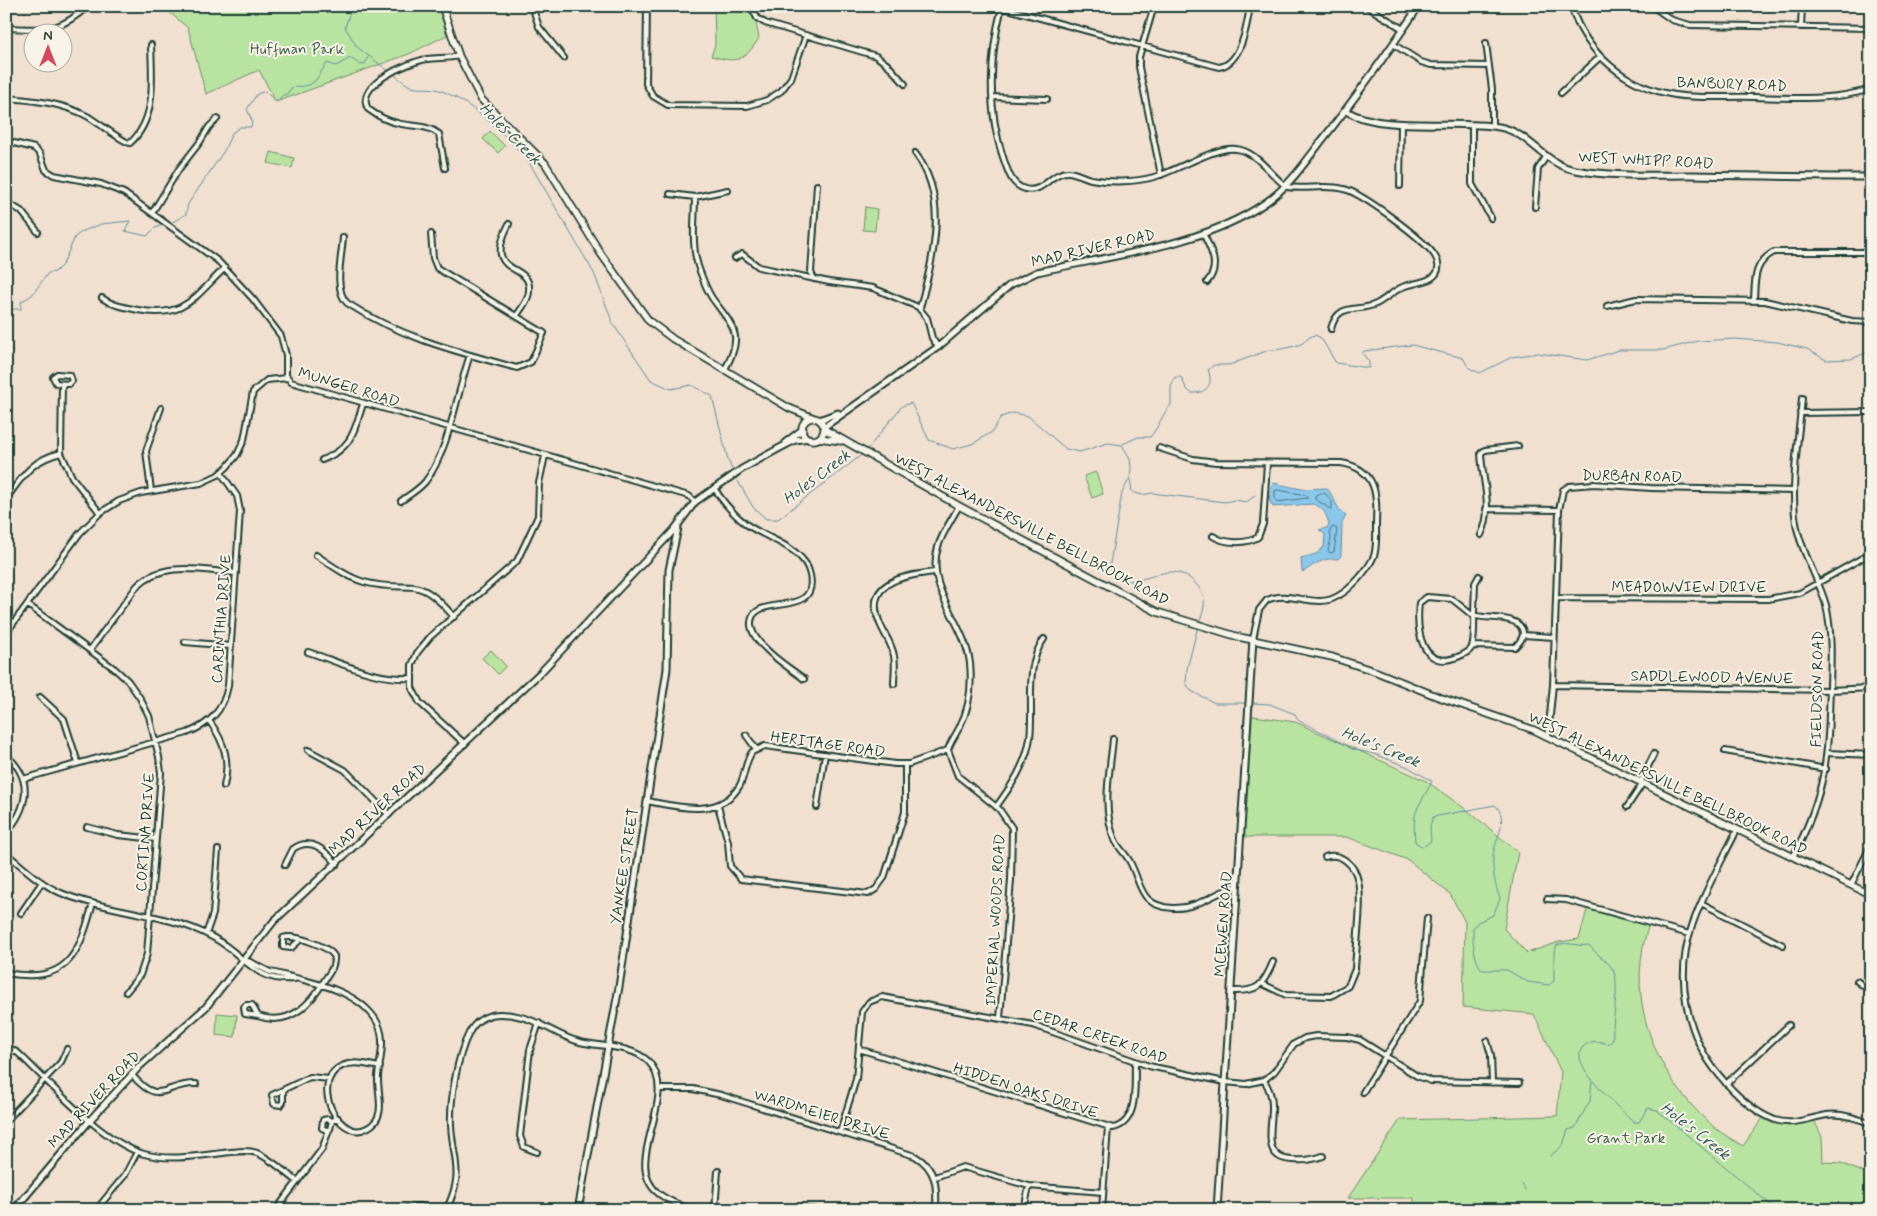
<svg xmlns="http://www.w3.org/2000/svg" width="1877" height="1216" font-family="Mynerve,sans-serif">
  <rect width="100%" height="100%" fill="#f1dfcf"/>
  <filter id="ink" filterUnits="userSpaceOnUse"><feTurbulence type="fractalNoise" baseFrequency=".02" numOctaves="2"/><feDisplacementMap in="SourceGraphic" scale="10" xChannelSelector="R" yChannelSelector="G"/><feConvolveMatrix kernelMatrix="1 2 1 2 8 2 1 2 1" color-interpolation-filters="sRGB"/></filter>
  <g filter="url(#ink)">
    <path fill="#b8e3a0" stroke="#6c906a" d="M177,6H438L447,35L409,54L276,102L259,70L206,94L188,28L169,12Z
      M714,6H746L756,23L759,38C744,62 737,63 711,56L715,45Z
      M490,131L505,146L498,153L483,139Z
      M271,152L294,158L292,168L268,163Z
      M865,207L877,209L875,231L863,230Z
      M1096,472L1103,494L1092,498L1084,476Z
      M491,650L506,666L498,674L482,658Z
      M1247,715L1295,722L1426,781L1467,810L1518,852L1504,929L1527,953L1559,942L1579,939L1588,906L1649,923C1646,935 1642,948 1641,961C1634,1024 1666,1086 1714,1127C1722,1134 1733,1140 1743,1146L1765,1115L1783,1122L1813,1118L1822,1137L1823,1162L1841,1163L1871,1176V1210H1414V1198H1348L1400,1120L1557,1116L1561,1072L1534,1014L1463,1007L1465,922L1450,894L1408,860L1347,837H1240Z
      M217,1013L237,1015L235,1037L216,1035Z
      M1304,1206L1305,1210L1237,1209Z"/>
    <path fill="#8bc6eb" stroke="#608fa2" d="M1273,483L1301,489L1327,488C1334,497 1337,510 1346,516L1342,523L1341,556L1338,559C1326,557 1313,564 1304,572L1302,571L1301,558L1316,554L1324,547L1325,534L1319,530L1327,528L1329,524C1326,514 1324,508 1313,504L1273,507L1269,499Z"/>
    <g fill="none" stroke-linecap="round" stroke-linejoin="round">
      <path stroke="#4a747d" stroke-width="1" d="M1278,490L1306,495L1308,498L1277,502L1275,498V491Z
        M1321,493H1325L1332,502V510L1315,499V496Z
        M1333,527L1337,529L1334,552L1330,553L1328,550L1331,539L1330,531Z"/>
      <path stroke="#608fa2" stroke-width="1" d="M352,6L345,27L357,47L390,72
        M393,74C399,78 408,87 416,88C425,89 433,87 442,91C476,105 507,136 530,164L594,273L613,324L651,380L671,389L691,385L712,396L728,460L733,472
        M171,223L186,214L188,204L224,151L232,133L240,127H251L252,121L247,109L257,94L265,91L274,100H278L283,95L287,94L291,88L309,85L315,81L327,63L336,66L350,58L361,65L365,64L368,57
        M6,314L14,309H21V302L32,295L48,273L55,272L63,264L75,237L81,232L101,224L130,221L125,231L147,236L155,228L163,225
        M6,321V329
        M6,346L13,351
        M1123,444L1138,437H1150C1159,427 1162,414 1171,405V387L1175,377H1181L1186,388L1191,393C1207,394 1214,384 1208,370L1214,365H1229L1269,350C1274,351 1297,346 1301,344C1307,340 1308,337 1315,335L1321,338L1336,363L1369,368V362L1362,353L1364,351L1412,345L1463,358L1469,368L1480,373L1512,357L1538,353L1587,360L1619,350H1663L1698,341L1734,339L1777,342L1807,349L1826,360L1851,359L1871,351
        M866,451L902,406L911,403L929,440L953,449L972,444L992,432L1001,417L1013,413L1028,416L1066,449L1080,452L1108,443L1122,445L1130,458L1131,468L1130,478L1122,493L1110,564C1118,597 1152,572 1170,572C1188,571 1207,590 1204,607C1203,612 1201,618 1199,622
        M735,476L753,507L766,519H778L863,454
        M1130,478L1132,492L1142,495L1152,493L1225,502L1234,500L1247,502L1255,495
        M1198,626L1187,669L1186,683L1191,691L1215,703H1247
        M1251,703L1270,704L1287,711L1295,714L1299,721L1328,735L1352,749L1374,754L1408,767L1432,781C1418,811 1412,806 1415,842L1423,847L1431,841L1430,826L1433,817L1495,805C1510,820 1495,838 1493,856C1492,871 1495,885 1500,899L1493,915L1478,922L1473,928C1473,943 1473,957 1482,970H1507L1528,982L1549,985L1554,981V952L1557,945C1568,941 1578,947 1589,945C1596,955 1607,959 1613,970C1621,985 1611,1022 1613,1040L1608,1044C1599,1041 1591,1039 1583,1047C1566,1064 1622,1110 1634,1122H1639L1648,1108L1657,1110L1777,1210
        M1550,1156L1563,1145L1568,1130L1575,1128L1590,1101L1592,1080
        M1522,1184L1525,1190"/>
      <g stroke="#1f3d34" stroke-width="8">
        <path id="minor" d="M532,6L539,27L564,58
          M647,6L646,84L653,96L668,105L747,106L767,100L781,91L791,78L806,35
          M751,6L757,18L765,23L876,56L888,65L905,84
          M1154,6L1139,57V67L1161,175
          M1366,6L1403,29
          M1571,6C1586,54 1626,87 1675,95C1701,99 1728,96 1754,97C1795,98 1832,101 1871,89
          M1652,6L1672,20L1690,25L1871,28
          M1000,7L1219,67C1241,64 1247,26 1250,6
          M1002,7C989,56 987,112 1004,160C1008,171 1011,185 1025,189C1044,194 1051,171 1069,172C1077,173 1083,177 1091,179C1111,183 1135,182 1154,177C1177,171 1215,146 1236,149C1257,151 1271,176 1287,187C1306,190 1325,184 1344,189C1362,193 1425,240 1435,256C1438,261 1440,268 1436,274C1431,282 1414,283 1405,286C1394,290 1386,299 1376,304C1357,313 1338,301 1331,329
          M1801,27L1802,6
          M6,28C45,29 57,34 88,6
          M1486,43L1492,89V126
          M1393,44L1421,62L1431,65L1489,66
          M1561,93L1600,57
          M993,97L1047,99
          M6,98C34,100 62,103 87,116C96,121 124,143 130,143C157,119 152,78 151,45
          M1472,125V184L1491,218
          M6,141L34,148L40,154L46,170L54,175L101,184L124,193L218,261L253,299L281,336L286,355V375L291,382L689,496L695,502
          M915,153C950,199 933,257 920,308
          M445,168L439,134C426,124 411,127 397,123C387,121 376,115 368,109C354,85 408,62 427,59C437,57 448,59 459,56
          M1400,186L1401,123
          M670,194L695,197L728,190
          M695,197C695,219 691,245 698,266C702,277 706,289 712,298C733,327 745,334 725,369
          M6,202L21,211L38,232
          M1535,207L1538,169L1546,157
          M152,213L179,169L200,142L209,127L217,119
          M509,224C481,279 532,260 529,291C529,299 522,308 517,315
          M1203,233C1211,250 1221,266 1207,282
          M343,237C342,256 333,289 347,303C399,337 458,352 517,368L531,362L544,333L437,268L433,258L431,234
          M735,258L742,254L759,267L829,282L873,288L918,307L927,318L932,338L938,347
          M814,279L811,272L817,185
          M102,298C113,306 125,307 138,310C185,319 194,297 225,268
          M1754,301C1755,281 1753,263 1774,252H1871
          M1607,306L1636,299L1765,301L1852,321L1871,322
          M57,374L70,375L72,381L69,384L56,383L53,377Z
          M62,384L61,453L72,477L100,513
          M1800,413L1871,412
          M1159,448L1193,459L1216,462L1341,463C1378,469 1377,496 1376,525C1376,536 1377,546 1374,556C1368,570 1351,589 1338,596C1316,610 1289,589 1267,600L1259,610L1253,639
          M322,460C352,448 354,432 363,404
          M714,488C723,502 733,514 746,524C766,539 805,547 810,575C819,620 754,592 751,622C750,631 758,642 765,648C776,660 791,669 804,679
          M151,491L146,451L161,408
          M6,499C23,476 31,460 61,453
          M401,501C409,495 418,490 425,482C449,452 457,392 470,355
          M959,506C952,519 942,533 938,547C925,590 965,622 970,663C972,684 970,707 960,726C956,735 950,742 948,750L958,776L999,809L1012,828L1011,880L1000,1018
          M1486,509L1559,510
          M1481,535C1494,510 1482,480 1481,453L1485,450L1518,446
          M1213,536C1225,544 1247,544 1258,537L1263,524L1267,463
          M316,555C331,565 347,577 364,582C412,595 414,570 454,617
          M1556,598L1768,599L1800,593L1871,553
          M28,605L115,669L128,681L140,698L149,716L159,757L161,773L147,954L140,975L126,992
          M6,633L80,533L100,513L119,501L141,493L201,483L218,475L227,467L237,455L244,440L253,392L267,380L287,378
          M1523,635L1554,637
          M185,642L231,646
          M1472,646L1515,647C1519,643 1523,639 1523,633C1522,614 1486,620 1472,615L1452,599L1427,597L1419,603C1416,630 1421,673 1460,656C1464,654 1470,652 1472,647C1475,637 1474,622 1474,612L1475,583L1479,576
          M90,650L137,586C163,560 203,571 236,573
          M308,652C342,663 374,680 411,678
          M894,684C894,674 896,665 894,656C892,643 883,633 879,621C863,580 909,575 935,572
          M1553,685L1830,690L1871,688
          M40,697L64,719L78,763
          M210,722C225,743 230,761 224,786
          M746,735L756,749
          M1548,735L1553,685L1559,510L1563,490L1569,486L1594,484L1651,488L1794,491
          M1113,739C1110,772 1101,808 1115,840C1119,849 1126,854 1130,862C1142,885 1139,906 1173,908C1198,909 1215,892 1237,886
          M465,744L420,703L412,688V665L417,653L430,637L517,561L538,516L539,483L545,456
          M308,750L345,770L389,815
          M1725,751L1826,769
          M1828,753L1871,755
          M6,755C34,779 28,808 6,833
          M23,779L187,733C210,724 223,711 228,686L240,511L237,496L221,473
          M1641,781L1654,754
          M647,801C678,807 721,819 740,785C745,775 745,762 752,752L765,746L895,764H909L948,750
          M718,806L728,842L730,866L741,879L868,894L876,889L884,878L905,812V764
          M817,807L825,754
          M996,807C1012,785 1026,765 1030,738C1034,707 1024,666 1044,639
          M1627,807L1643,783
          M87,827L118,835L156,839
          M1737,830C1722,861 1703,893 1692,926C1675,976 1685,1034 1719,1075C1733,1092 1754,1112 1775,1120C1793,1126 1809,1118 1827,1115C1842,1113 1857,1118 1871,1124
          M6,853C24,868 40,884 61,893C110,913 167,912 214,938C245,955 255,983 295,979
          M1793,857C1827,791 1828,757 1830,685C1831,658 1832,631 1826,605C1818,577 1801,552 1796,523C1790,488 1799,435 1802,398
          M285,865L293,849C311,836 326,851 337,864
          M1851,885L1871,845
          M1547,899L1566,900L1689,934
          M1701,903L1783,945
          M21,913L42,882
          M206,934L213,914L218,850
          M244,960C254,962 262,969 271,972C305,981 352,987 374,1017C388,1036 380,1056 378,1076C377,1094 388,1118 367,1128C361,1131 355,1132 349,1128C328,1118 316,1078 342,1066C355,1060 367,1065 380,1067
          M6,973C67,984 79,956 93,903
          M1857,981L1871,992
          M1263,984L1286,995L1331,996L1348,986L1355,969C1356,945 1363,902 1358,881C1355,865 1341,852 1325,857
          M1231,991C1258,992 1263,986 1273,962
          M258,1016L245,1014L244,1007L246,1005H252L258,1016C289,1027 310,1005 324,981C329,973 335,967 334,956C328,946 294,934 283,938V947L291,948L300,940
          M1487,1041L1491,1055L1492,1083
          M6,1046L18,1053C50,1083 102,1142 144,1154C170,1161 197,1156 223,1153C235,1152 246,1149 257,1153C271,1159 285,1172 297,1181
          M859,1049L1113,1128C1140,1123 1134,1082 1135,1061
          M132,1075C160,1108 165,1083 196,1084
          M1264,1080C1269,1088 1272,1096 1272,1105C1273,1127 1260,1159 1293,1160C1304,1161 1312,1160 1323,1156
          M1726,1084L1789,1025
          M659,1089H693L721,1095L915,1156C937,1169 937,1187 936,1210
          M283,1091V1102L281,1105L274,1104L272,1095L310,1077L329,1079
          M1363,1092L1420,1001L1427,918
          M6,1121L61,1062L67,1049
          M332,1121L330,1129L326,1130L322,1128L323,1120L328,1119L332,1121L338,1118
          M840,1132L856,1079L862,1012L869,1002L882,997L1033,1025L1149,1066L1225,1082L1246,1084L1264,1080L1274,1072L1294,1044L1305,1038L1316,1036L1347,1037L1360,1040L1417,1076L1431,1081L1519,1083
          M537,1152L524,1147L520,1136L530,1050L539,1023
          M935,1177L963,1167L1029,1186L1103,1192
          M6,1208L8,1210
          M96,1210L125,1175L137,1152
          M276,1210L322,1149L329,1130
          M396,1210L418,1206L439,1210
          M446,1210C465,1173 453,1161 451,1125C450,1100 457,1056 469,1033C481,1010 503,1012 525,1018C544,1024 560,1037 580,1042C601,1047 631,1045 648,1061C682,1096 620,1162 658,1193C667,1201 681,1205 692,1210
          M715,1210L718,1171
          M772,1210L792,1208L815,1210
          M1024,1210L1029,1186
          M1102,1210L1108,1127"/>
      </g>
      <g stroke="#1f3d34" stroke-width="9">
        <path id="tertiary" d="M1346,111C1384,133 1454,119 1499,127C1530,132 1544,165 1576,170C1613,177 1652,175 1689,175C1750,176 1810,177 1871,177
          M819,420L838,413
          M824,427L938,347L1010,285L1037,272C1108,256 1204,246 1265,203C1289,187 1306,161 1323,139C1357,96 1388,52 1419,6
          M786,442L803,429
          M14,1210L90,1120L139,1067L206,1007L274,921L541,672L674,530L695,502L742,469L778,449L795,440L809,438
          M578,1210L619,987L667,669L669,570L678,528
          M1217,1210L1253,639"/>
      </g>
      <g stroke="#1f3d34" stroke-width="9">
        <path id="secondary" d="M442,6L459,56L481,99L545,163L601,254L649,321L673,339L789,408L814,418
          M802 429a11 11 0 1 1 22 0a11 11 0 1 1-22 0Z
          M824,429L959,506L1157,612L1239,637L1332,657L1377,672L1436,696L1534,730L1871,895
          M819,438L841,441"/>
      </g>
      <use href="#minor" stroke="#f7f3e8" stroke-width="4"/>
      <use href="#tertiary" stroke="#f7f3e8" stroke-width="5"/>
      <use href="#secondary" stroke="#f7f3e8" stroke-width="5.5"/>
    </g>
  </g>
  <g text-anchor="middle" stroke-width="4" stroke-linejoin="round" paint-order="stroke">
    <g font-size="15" fill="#3e5e4a" stroke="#f7f3e8">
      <text x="297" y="54">Huffman Park</text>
      <text x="1626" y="1143">Grant Park</text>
    </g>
    <g font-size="15" fill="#1f3d34" stroke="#f7f3e8">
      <text transform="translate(1732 84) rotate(2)" y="5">BANBURY ROAD</text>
      <text transform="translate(1646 160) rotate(3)" y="5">WEST WHIPP ROAD</text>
      <text transform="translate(1093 248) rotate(-13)" y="5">MAD RIVER ROAD</text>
      <text transform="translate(349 387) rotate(17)" y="5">MUNGER ROAD</text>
      <text transform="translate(1632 476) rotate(1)" y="5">DURBAN ROAD</text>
      <text transform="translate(1032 529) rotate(28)" y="5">WEST ALEXANDERSVILLE BELLBROOK ROAD</text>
      <text x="1689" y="592">MEADOWVIEW DRIVE</text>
      <text transform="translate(221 619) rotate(-86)" y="5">CARINTHIA DRIVE</text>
      <text transform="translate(1712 677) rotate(1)" y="5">SADDLEWOOD AVENUE</text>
      <text transform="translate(1817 689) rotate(-89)" y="5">FIELDSON ROAD</text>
      <text transform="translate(828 744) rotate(8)" y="5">HERITAGE ROAD</text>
      <text transform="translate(1668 783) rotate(26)" y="5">WEST ALEXANDERSVILLE BELLBROOK ROAD</text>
      <text transform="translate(377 809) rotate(-43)" y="5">MAD RIVER ROAD</text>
      <text transform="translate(145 832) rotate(-86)" y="5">CORTINA DRIVE</text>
      <text transform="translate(624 866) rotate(-81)" y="5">YANKEE STREET</text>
      <text transform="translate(995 920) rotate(-87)" y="5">IMPERIAL WOODS ROAD</text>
      <text transform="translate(1223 924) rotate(-86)" y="5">MCEWEN ROAD</text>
      <text transform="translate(1100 1036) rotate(19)" y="5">CEDAR CREEK ROAD</text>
      <text transform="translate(1026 1090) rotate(18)" y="5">HIDDEN OAKS DRIVE</text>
      <text transform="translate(94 1099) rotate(-47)" y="5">MAD RIVER ROAD</text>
      <text transform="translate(822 1114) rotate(17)" y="5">WARDMEIER DRIVE</text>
    </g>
    <g font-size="16" font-style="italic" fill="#355859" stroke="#f7f3e8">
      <text transform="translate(511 133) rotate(45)" y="6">Holes Creek</text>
      <text transform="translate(816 476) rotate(-37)" y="6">Holes Creek</text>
      <text transform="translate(1381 746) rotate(22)" y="6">Hole's Creek</text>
      <text transform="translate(1696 1130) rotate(38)" y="6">Hole's Creek</text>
    </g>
  </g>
  <rect width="1877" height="1216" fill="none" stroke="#f7f3e8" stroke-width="25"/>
  <rect x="12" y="12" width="1852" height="1191" fill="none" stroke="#1f3d34" stroke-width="2" filter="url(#ink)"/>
  <g transform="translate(48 48)"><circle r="24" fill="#f7f3e8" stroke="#a1aaa0"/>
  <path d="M0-4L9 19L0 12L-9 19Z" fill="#d1495b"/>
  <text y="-8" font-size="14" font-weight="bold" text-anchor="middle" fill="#1f3d34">N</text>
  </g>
</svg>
